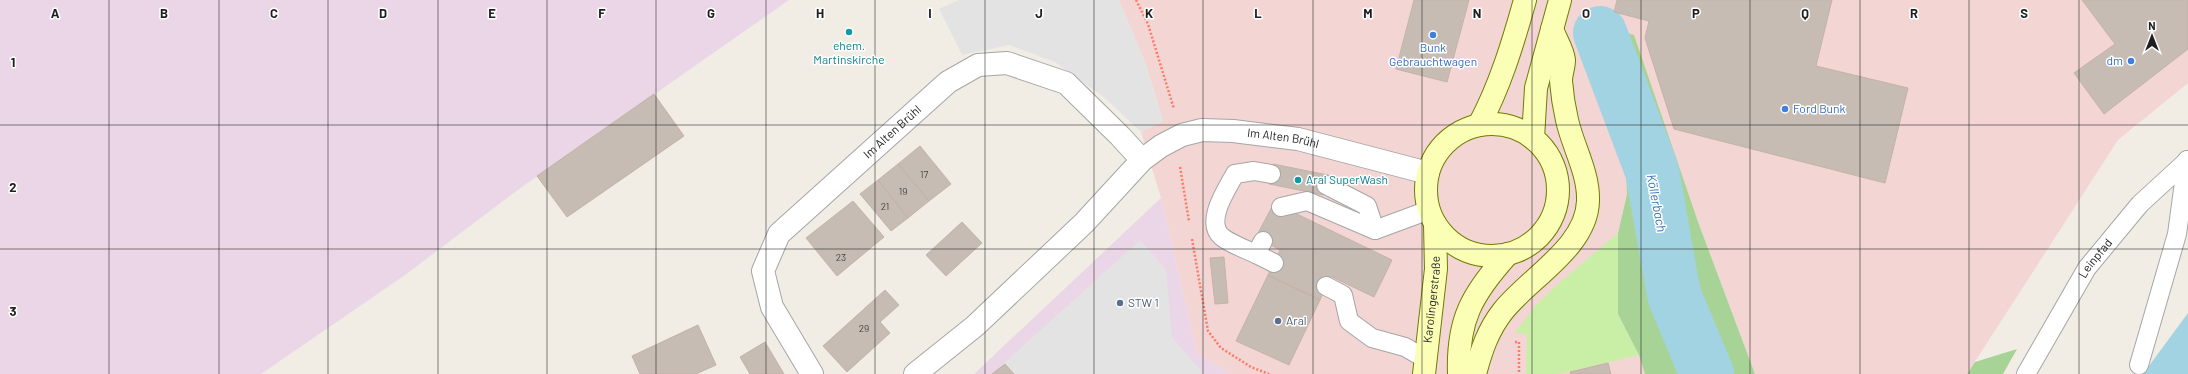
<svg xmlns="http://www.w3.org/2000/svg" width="2188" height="374" font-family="Barlow,sans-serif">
  <rect width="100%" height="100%" fill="#f1ede5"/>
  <path fill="#f3d5d3" d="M1119,0H2188V83L2118,140L1967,374H1755L1697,219L1615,128L1625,157L1627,194L1618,233L1639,355L1645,374H1231L1197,354L1161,198L1141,132L1163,121L1146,65Z"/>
  <path fill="#ead6e6" d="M0,0H789L519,189L405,275L261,374H0Z
    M1161,198L1197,354L1231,374H974Z"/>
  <path fill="#c9efa7" d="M1618,233V314L1639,355L1559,374H1526L1527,334L1515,333L1536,305L1560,282Z"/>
  <path fill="#a7d396" d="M1601,26L1634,35L1697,219L1755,374H1645L1639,355L1618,314V233L1627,194L1625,157L1591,63Z
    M2017,349L2003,374H1967L1975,362Z"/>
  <path fill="#e3e3e3" d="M959,0H1119L1146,65L1163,121L1141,132L1105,98L1055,62L1009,45L962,55L939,9Z
    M1140,240L1166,269L1172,337L1204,374H992Z"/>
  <path fill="#a2d3e2" d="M2188,313V374H2143Z"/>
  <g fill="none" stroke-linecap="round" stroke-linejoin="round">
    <path stroke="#a2d3e2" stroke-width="54" d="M1600,33L1652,171L1674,295L1707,374"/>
  </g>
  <path fill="#c6bcb4" stroke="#c4b3a6" d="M1414,0H1469L1447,82L1396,69Z
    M1617,0H1832L1816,66L1908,88L1885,183L1674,129L1645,38L1649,21L1614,12Z
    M2082,0H2188V49L2104,114L2074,73L2115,44Z
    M654,94L684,136L567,217L537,176Z
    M920,146L951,184L929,201L898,164Z
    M898,164L929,201L908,218L878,180Z
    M1273,164L1328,175L1324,195L1269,184Z
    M878,180L908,218L891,231L860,194Z
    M853,201L884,237L837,276L806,238Z
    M1274,203L1392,260L1374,297L1330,276L1320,300L1268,275L1280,250L1256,237Z
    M962,222L982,243L946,276L926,255Z
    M1224,257L1228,303L1215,304L1210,258Z
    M1268,275L1320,300L1289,365L1236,341Z
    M885,290L899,305L880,322L890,333L847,372L823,346Z
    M698,325L716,365L696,374H640L632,356Z
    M765,342L784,374H750L740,357Z
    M1608,363L1611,374H1571L1570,372Z
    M1005,364L1014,374H992L997,370Z"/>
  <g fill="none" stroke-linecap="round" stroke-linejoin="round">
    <g stroke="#a6a6a6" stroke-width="20">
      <g id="service">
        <path d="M1326,185L1367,206L1375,230"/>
        <path d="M1281,207L1307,201L1375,230L1429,210"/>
        <path d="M1263,241L1256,254L1274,263"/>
        <path d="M1256,254C1245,249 1231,244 1222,237C1204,222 1227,189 1235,174L1254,171L1271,174"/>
        <path d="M1326,286L1343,295L1349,321L1372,338L1405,347L1424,358"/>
        <path d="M2139,365L2177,234L2187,160"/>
        <path id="s1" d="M2026,374L2087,268L2140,204L2188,160"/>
      </g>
    </g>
    <g stroke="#a6a6a6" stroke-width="24">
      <g id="minor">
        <path id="s2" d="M812,374L772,307L763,271L779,234L948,82L978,65L1007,63L1066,83L1120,136L1142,160"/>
        <path id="s3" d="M915,374L975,326L1084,223L1142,160L1161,146L1182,135L1202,130L1233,131L1298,139L1428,173"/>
      </g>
    </g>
    <g stroke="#6e7d00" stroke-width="24">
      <g id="secondary">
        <circle cx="1492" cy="190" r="66"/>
        <path d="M1479,125C1500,86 1513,43 1525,0"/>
        <path d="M1533,138L1536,88L1560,0"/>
        <path id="s4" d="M1424,374L1436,269L1435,224"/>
        <path d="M1459,374C1457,320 1472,294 1508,254"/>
        <path d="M1475,374C1481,351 1488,330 1503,311C1529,278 1587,247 1588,201C1589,173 1573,147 1567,120C1564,107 1562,94 1561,81C1561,74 1564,67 1564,60C1563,50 1555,38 1552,29"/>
      </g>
    </g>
    <path stroke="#ff7968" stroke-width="2.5" stroke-dasharray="2 2" stroke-linecap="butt" d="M1136,0L1148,24L1174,109
      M1180,167L1189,221
      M1192,239L1208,331L1221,348L1251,367L1269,374
      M1515,342H1519V374"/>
    <use href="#service" stroke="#fff" stroke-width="18"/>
    <use href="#minor" stroke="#fff" stroke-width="22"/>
    <use href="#secondary" stroke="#faffb5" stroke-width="22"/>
  </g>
  <path fill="none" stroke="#1f1f1f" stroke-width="1" stroke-opacity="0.55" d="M109,0V374M219,0V374M328,0V374M438,0V374M547,0V374M656,0V374M766,0V374M875,0V374M985,0V374M1094,0V374M1203,0V374M1313,0V374M1422,0V374M1532,0V374M1641,0V374M1750,0V374M1860,0V374M1969,0V374M2079,0V374M0,125H2188M0,249H2188"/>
  <g fill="#0f9aa8" stroke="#fff" stroke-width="1.5">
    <circle cx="849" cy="32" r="4"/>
    <circle cx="1298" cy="180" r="4"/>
  </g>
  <g fill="#3f7fe0" stroke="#fff" stroke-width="1.5">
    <circle cx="1433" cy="35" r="4"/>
    <circle cx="2131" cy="61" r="4"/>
    <circle cx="1785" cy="109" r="4"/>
  </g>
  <g fill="#5c6f8a" stroke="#fff" stroke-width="1.5">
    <circle cx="1120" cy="303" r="4"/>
    <circle cx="1278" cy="321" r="4"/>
  </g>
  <g text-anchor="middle" stroke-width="3" stroke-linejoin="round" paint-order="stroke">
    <g font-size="10" fill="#494644">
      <text x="924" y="178">17</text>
      <text x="903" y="195">19</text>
      <text x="885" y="210">21</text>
      <text x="841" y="261">23</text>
      <text x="864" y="332">29</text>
    </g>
    <g font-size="12" fill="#0d838f" stroke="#fff">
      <text x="849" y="50">ehem.<tspan x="849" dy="14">Martinskirche</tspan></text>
      <text x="1306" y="184" text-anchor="start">Aral SuperWash</text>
    </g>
    <g font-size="12" fill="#366cbe" stroke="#fff">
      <text x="1433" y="52">Bunk<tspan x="1433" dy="14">Gebrauchtwagen</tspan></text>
      <text x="2123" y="65" text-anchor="end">dm</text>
      <text x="1793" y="113" text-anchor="start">Ford Bunk</text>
    </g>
    <g font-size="12" fill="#1f1f1f" stroke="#fff">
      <text dy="4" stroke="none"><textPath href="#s2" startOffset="308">Im Alten Brühl</textPath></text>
      <text dy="4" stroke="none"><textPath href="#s3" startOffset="462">Im Alten Brühl</textPath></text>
      <text dy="4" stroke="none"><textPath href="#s1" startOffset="135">Leinpfad</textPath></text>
      <text dy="4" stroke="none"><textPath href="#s4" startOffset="75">Karolingerstraße</textPath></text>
    </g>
    <g font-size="12" fill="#4e5e75" stroke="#fff" text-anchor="start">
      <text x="1128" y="307">STW 1</text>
      <text x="1286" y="325">Aral</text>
    </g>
    <g font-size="13" font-style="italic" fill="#4077af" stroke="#fff">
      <text transform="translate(1657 203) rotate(79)" y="5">Köllerbach</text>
    </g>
  </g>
  <g font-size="13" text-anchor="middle" font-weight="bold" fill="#1f1f1f" stroke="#fff" stroke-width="3" stroke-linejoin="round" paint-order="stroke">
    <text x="55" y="18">A</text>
    <text x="164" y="18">B</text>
    <text x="274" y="18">C</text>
    <text x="383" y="18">D</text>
    <text x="492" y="18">E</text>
    <text x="602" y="18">F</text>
    <text x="711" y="18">G</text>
    <text x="820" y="18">H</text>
    <text x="930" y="18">I</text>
    <text x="1039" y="18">J</text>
    <text x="1149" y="18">K</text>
    <text x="1258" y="18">L</text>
    <text x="1368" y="18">M</text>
    <text x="1477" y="18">N</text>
    <text x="1586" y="18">O</text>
    <text x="1696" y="18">P</text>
    <text x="1805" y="18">Q</text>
    <text x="1914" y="18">R</text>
    <text x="2024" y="18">S</text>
    <text x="13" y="67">1</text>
    <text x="13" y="192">2</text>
    <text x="13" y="316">3</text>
  </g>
  <g transform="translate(2152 36)" stroke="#ffffff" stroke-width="3" paint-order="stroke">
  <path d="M0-3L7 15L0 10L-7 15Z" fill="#1f1f1f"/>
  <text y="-6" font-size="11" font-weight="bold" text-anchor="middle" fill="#1f1f1f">N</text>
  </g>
</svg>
